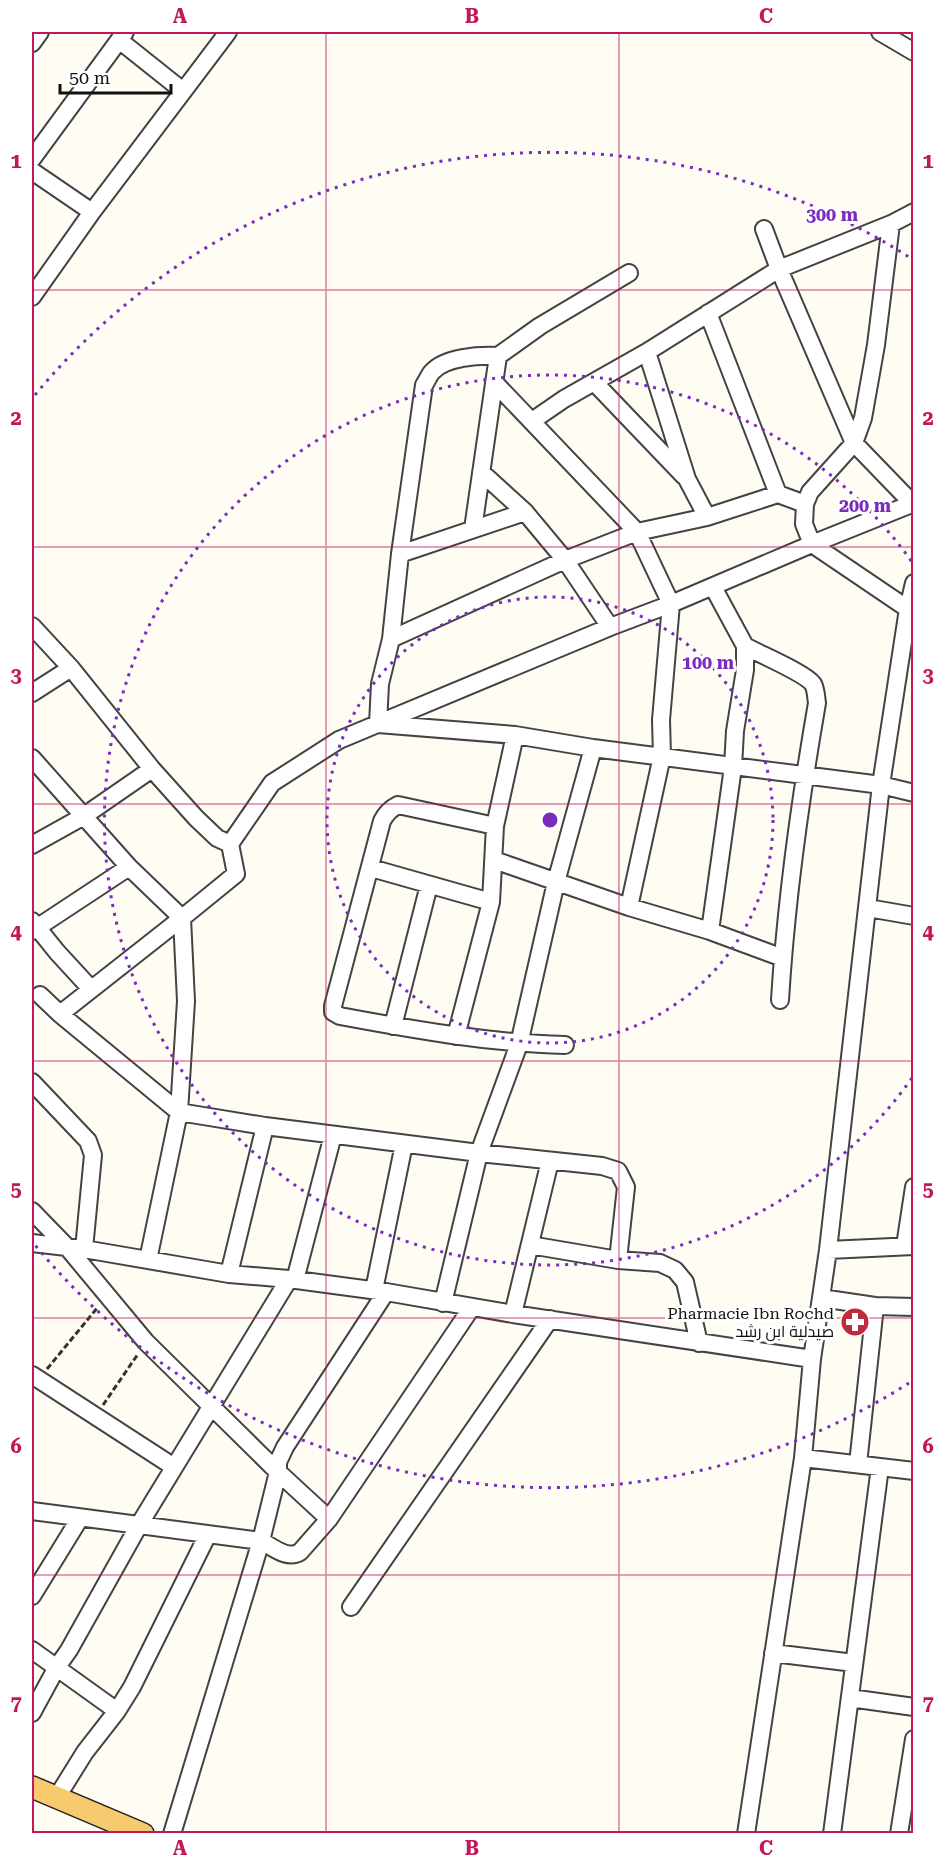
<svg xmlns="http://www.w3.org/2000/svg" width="945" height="1865" font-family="'Roboto Serif',Cairo,serif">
  <rect width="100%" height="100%" fill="#fffcf4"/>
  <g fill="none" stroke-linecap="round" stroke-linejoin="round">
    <g stroke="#434343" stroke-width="20">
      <path id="minor" d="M880,32L914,52
        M119,40L183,91
        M32,43L40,32
        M32,159L125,32
        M32,171L92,212
        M764,229L779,269L854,443L912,503
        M32,297L92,212L228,32
        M708,313L778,494L805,504
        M647,352L687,479L707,517
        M498,356C479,355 445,357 432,372C429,375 427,381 424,385L400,554L391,639L380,684L378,724L515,735L593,748L881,785L914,793
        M494,382L637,532L671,604L661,720L662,756L629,907
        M594,382L684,476
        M532,421L564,399L647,352L779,269L891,224L914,212
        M481,472L525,512
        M914,503L812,544L908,609L914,616
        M473,529L498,356L540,326L629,273
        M400,554L525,512L565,560L610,627
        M713,587L745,646V670L735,731L733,767L710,931L783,958
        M32,626L71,668L152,769L196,818L217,838L230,844
        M391,639L565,560L637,532L707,517L778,494
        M745,646C759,654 805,673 813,684C816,689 816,697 817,703C800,801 786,901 780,1000
        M32,693L71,668
        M32,758L129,867L182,918L186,1001L179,1112L148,1260
        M495,826L398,805C390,809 386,813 382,821L333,1006V1012L340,1016C415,1030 489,1043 565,1045
        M32,845L84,816L152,769
        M494,860L629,907L710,931
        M371,868L491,902
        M868,908L914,916
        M32,921L57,952L91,989
        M32,931L129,867
        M40,995L60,1014L179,1112L265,1126L479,1153L602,1166L618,1171L626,1187L618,1260
        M60,1014L182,918L236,874L230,844L272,783L339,740L610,627L671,604L812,544L804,524L805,504L810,492L854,443L863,418L876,345L891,224
        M393,1026L429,885
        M456,1036L491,902L495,826L515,735
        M32,1082L88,1141L93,1155L84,1249
        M32,1211L67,1247L146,1342L278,1472L329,1519
        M32,1243L84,1249L229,1274L289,1279L386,1292L513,1314L812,1359
        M530,1245L618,1260L660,1263L675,1270L685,1282L699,1343
        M905,1246L914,1187
        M828,1250L914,1246
        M229,1274L265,1126
        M295,1280L333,1135
        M374,1290L404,1144
        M821,1298L875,1306L914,1307
        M443,1303L479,1153L519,1044L556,882L593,748
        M513,1314L550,1161
        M32,1375L174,1467
        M803,1458L914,1471
        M858,1464L875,1306
        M32,1511L261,1541C273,1547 287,1560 300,1552L329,1519L472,1307
        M32,1596L80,1518
        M351,1607L550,1319
        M32,1650L117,1711
        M773,1653L854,1663
        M850,1698L914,1707
        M32,1713L57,1667L69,1650L139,1525L289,1279
        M57,1797L85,1752L117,1711L132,1687L208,1534
        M172,1834L261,1541L278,1472V1462L285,1447L386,1292
        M746,1834L803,1458L812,1359L828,1250L881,785L908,609L914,583
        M832,1834L880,1467
        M899,1834L914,1739"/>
    </g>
    <g stroke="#212121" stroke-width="24">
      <path id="major" d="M32,1787L143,1834"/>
    </g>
    <path stroke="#323232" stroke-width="3" stroke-dasharray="6 3" stroke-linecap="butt" d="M47,1369L98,1307
      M103,1405L138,1354"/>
    <use href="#minor" stroke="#fff" stroke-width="16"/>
    <use href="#major" stroke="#f6ca6d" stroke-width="21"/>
  </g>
  <path fill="none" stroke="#c2185b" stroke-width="1.5" stroke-opacity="0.55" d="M326,32V1834M619,32V1834M32,290H914M32,547H914M32,804H914M32,1061H914M32,1318H914M32,1575H914"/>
  <g fill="none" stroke="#7b2cbf" stroke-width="3" stroke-dasharray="3 6">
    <circle cx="550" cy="820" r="223"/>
    <path d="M912 1078A445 445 0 1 1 912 562"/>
    <path d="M909 1383A668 668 0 0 1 35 1245M35 395A668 668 0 0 1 909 257"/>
  </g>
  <defs>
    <g id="pharmacy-disc" transform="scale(1.5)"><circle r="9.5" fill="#bf2a3c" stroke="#fff"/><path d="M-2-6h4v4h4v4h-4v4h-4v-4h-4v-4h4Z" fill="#fff"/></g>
  </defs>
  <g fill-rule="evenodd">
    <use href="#pharmacy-disc" x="855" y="1322"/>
  </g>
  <g text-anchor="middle" stroke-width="6" stroke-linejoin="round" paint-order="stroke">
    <g font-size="16" fill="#101010" stroke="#fff" text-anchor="end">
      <text x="834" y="1319">Pharmacie Ibn Rochd<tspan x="834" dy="18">صيدلية ابن رشد</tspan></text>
    </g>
  </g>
  <circle cx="550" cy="820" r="9" fill="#7b2cbf" stroke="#fff" stroke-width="3"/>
  <g font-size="18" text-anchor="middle" font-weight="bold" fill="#7b2cbf" stroke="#fff" stroke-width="6" stroke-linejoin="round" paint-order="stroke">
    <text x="832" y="221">300 m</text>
    <text x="865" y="512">200 m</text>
    <text x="708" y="669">100 m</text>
  </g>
  <rect width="945" height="1865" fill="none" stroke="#ffffff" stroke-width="66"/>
  <path d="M60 84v9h111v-9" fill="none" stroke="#101010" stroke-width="3"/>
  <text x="69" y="84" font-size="18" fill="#101010" stroke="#ffffff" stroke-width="4.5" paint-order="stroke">50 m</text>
  <rect x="33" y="33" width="879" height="1799" fill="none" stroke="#c2185b" stroke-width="2"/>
  <g font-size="20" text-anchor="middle" font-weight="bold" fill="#c2185b">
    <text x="180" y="23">A</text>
    <text x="472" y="23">B</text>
    <text x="766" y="23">C</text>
    <text x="16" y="168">1</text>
    <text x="928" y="168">1</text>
    <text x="16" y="425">2</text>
    <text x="928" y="425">2</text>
    <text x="16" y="682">3</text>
    <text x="928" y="682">3</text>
    <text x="16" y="939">4</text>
    <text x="928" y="939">4</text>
    <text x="16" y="1196">5</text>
    <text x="928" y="1196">5</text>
    <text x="16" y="1453">6</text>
    <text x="928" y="1453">6</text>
    <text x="16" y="1710">7</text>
    <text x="928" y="1710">7</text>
    <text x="180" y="1855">A</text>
    <text x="472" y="1855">B</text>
    <text x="766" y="1855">C</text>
  </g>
</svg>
